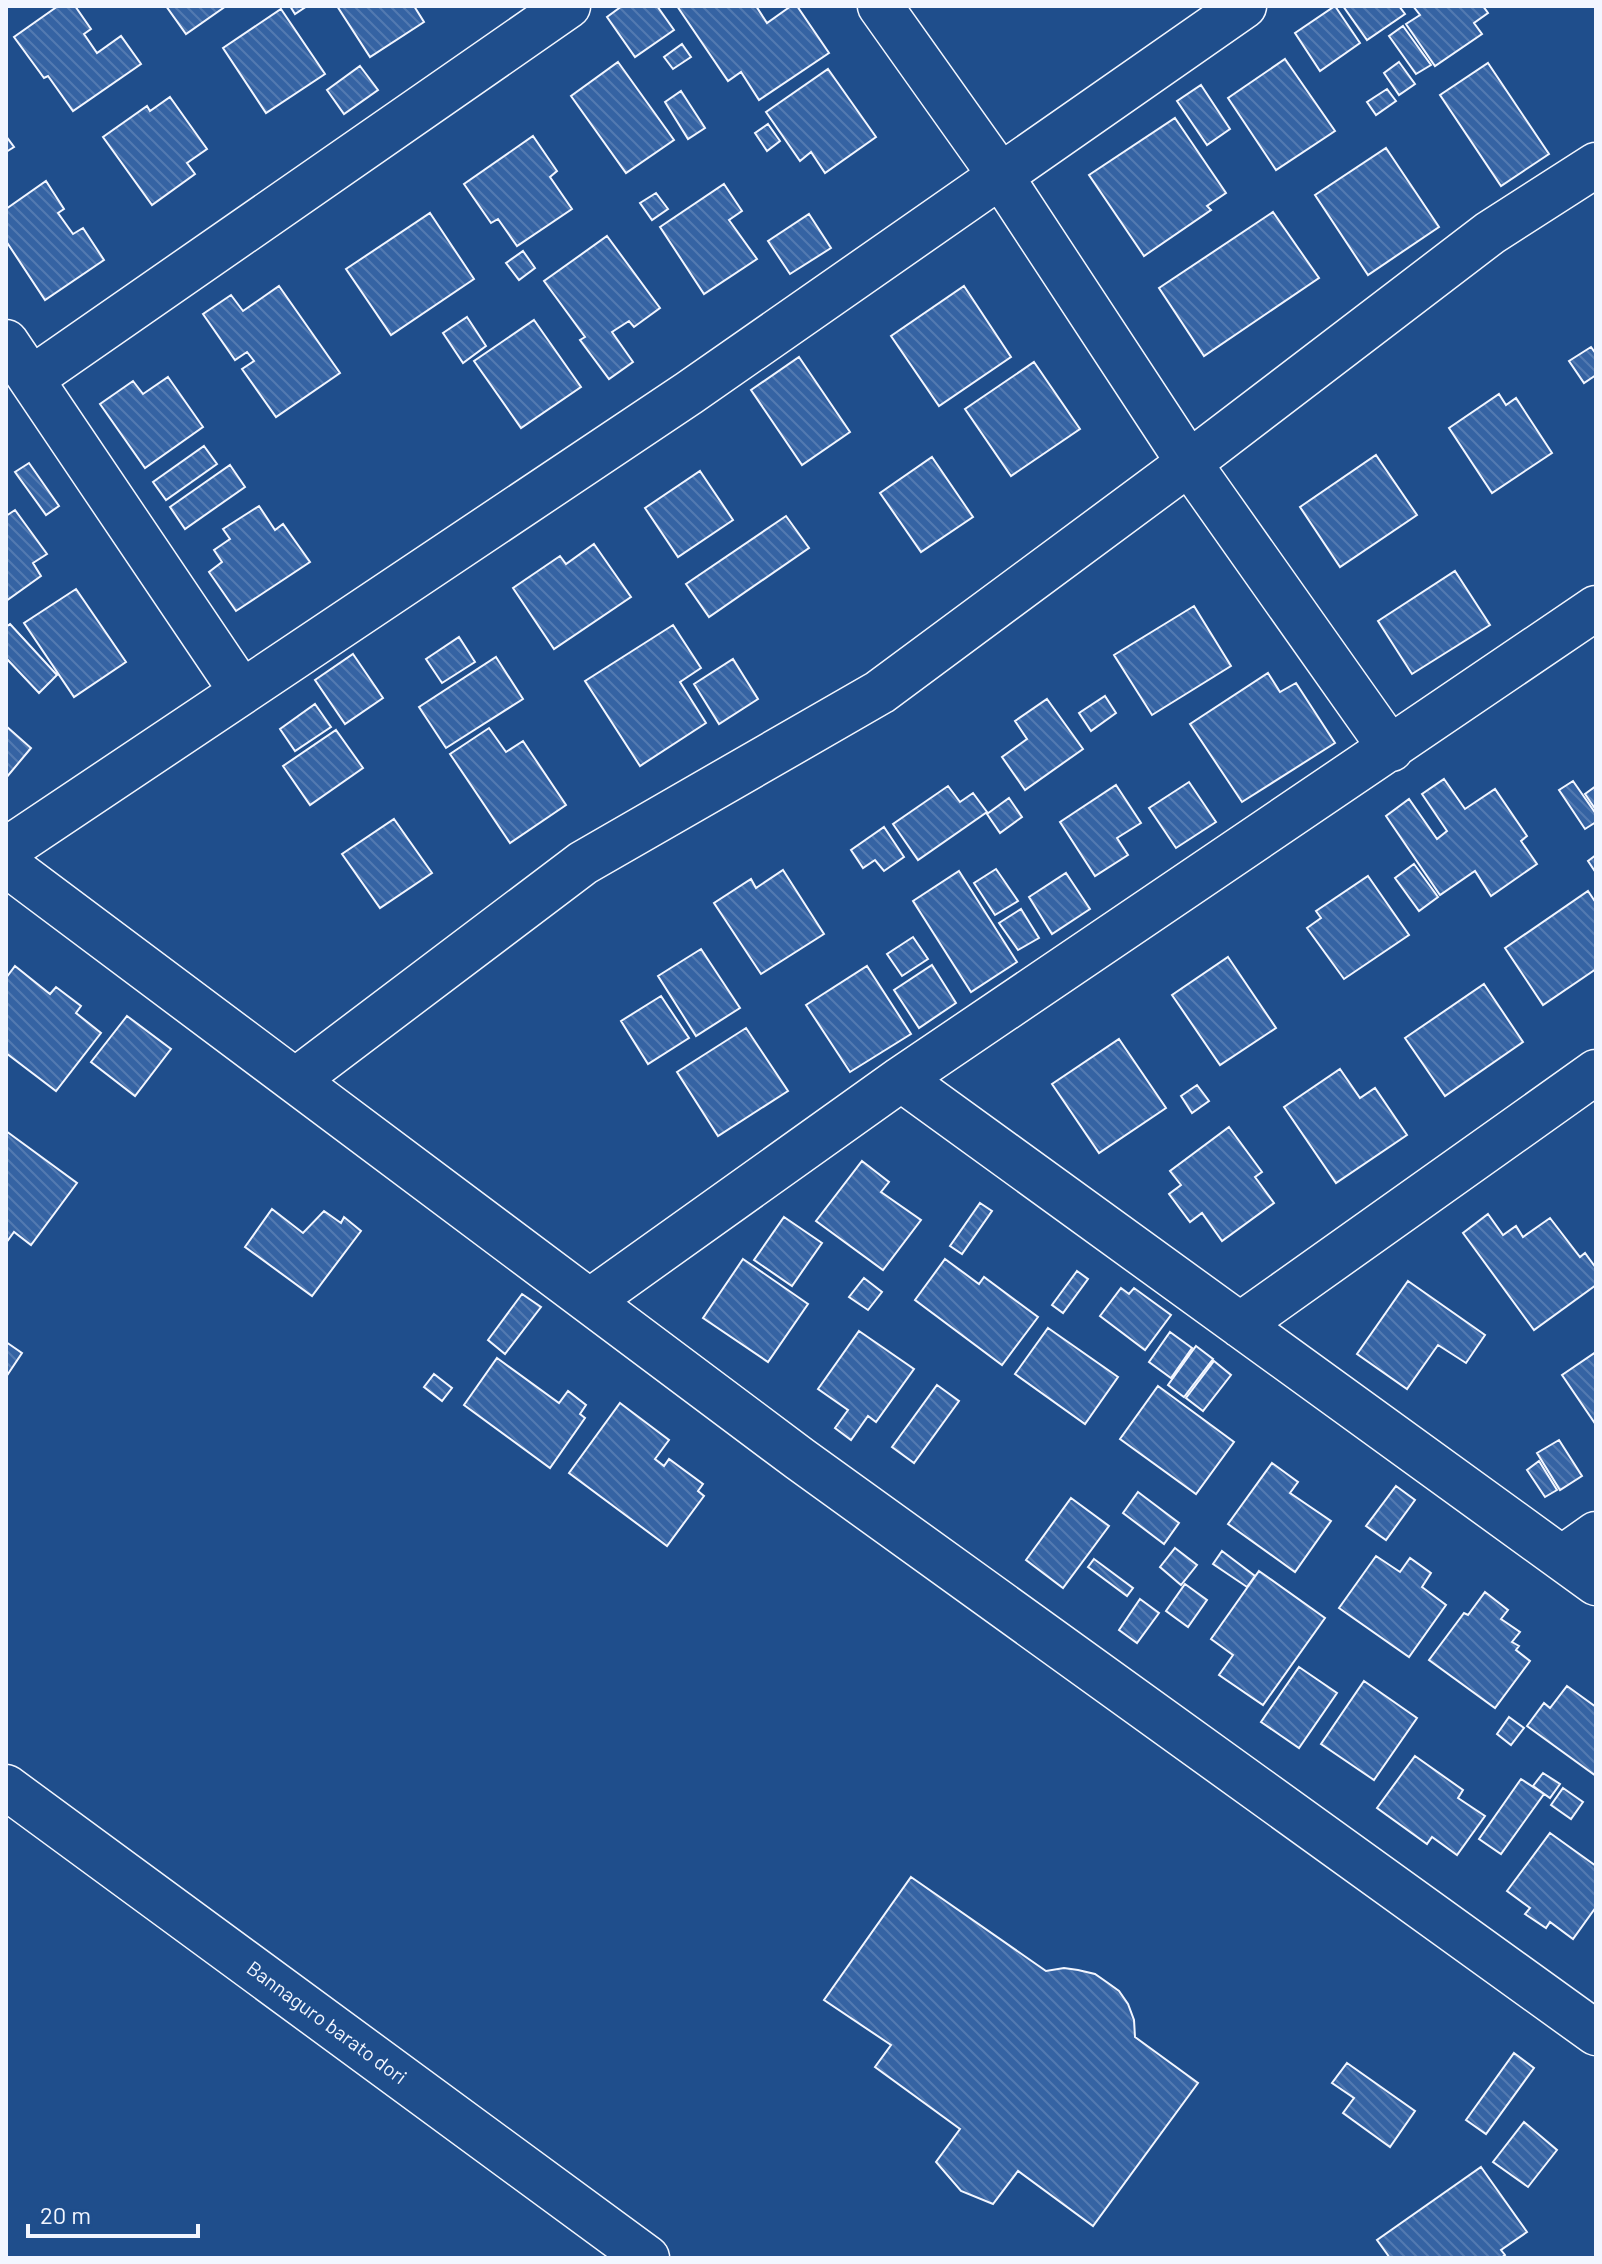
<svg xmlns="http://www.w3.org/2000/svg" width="1602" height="2264" font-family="Barlow,sans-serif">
  <defs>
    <pattern id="building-back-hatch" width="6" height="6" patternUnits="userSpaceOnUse" patternTransform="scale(2)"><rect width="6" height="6" fill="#3563a3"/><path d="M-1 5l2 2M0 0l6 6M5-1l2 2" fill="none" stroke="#537ab1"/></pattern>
  </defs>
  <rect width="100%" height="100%" fill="#1f4e8c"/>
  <path fill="url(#building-back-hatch)" stroke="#f2f6ff" stroke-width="2" d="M58,6H75L91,29L84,34L97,53L121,36L141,64L73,111L48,76L44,78L14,37Z
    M166,6H226L186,34Z
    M290,6H307L295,14Z
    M337,6H414L424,22L370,57Z
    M622,6H657L674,30L635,57L607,17Z
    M677,6H756L767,23L791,6H797L829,53L759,100L741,72L728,81Z
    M1335,6L1360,43L1320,71L1295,33Z
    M1343,6H1399L1405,14L1367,40Z
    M1413,6H1483L1488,13L1474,23L1482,34L1435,66L1406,24L1420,15Z
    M281,9L325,74L266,113L223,48Z
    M1403,26L1431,65L1416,74L1389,36Z
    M682,44L691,57L673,69L664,57Z
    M1285,59L1335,131L1276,170L1228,98Z
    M618,62L674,140L626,173L571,96Z
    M1399,62L1415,84L1399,95L1384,73Z
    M1488,63L1549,154L1501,186L1440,95Z
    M360,66L378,90L344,114L327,90Z
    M828,69L876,137L825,173L811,152L800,161L766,112Z
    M1201,85L1230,129L1207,145L1177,101Z
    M1387,89L1396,101L1376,115L1367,102Z
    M681,91L705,128L688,139L665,102Z
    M170,97L207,149L187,163L195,174L152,205L103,137L147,106L150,111Z
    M1175,118L1226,193L1207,206L1211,210L1144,256L1089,175Z
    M768,124L780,141L767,151L755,133Z
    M6,136L14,147L6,152Z
    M533,136L557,171L550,177L572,209L517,246L498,219L491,223L464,184Z
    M1386,148L1439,227L1368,275L1315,195Z
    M46,181L64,209L58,213L73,234L83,228L104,260L45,300L6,241V209Z
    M724,184L742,211L729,220L757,259L704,294L660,227Z
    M656,193L668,209L652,220L640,203Z
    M1273,212L1319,278L1204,356L1159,288Z
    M430,213L474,279L391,335L346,269Z
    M809,214L831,248L790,274L768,241Z
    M607,236L660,308L634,327L629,321L612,332L633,362L609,379L580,340L585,337L544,281Z
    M523,251L535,268L519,280L506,263Z
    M279,286L340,373L276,417L242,369L254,361L247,352L235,360L203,314L231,295L243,311Z
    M964,286L1011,357L939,406L891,336Z
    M467,317L486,346L463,363L443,333Z
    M534,320L581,387L521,428L474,361Z
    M1591,347L1596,354V375L1584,383L1569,361Z
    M799,357L850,432L802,465L751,390Z
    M1034,362L1080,429L1011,476L965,409Z
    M168,377L203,427L145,468L100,404L133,381L143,394Z
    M1499,394L1506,405L1516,398L1552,453L1492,493L1449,428Z
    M204,446L217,464L166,500L153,482Z
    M1376,455L1417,515L1340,567L1300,507Z
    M932,457L973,517L921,552L880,493Z
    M29,463L59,506L46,515L15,472Z
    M230,465L245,487L185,529L170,507Z
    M700,471L733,520L678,557L645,508Z
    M259,506L275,530L283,524L310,562L236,611L209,572L222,562L214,550L230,539L223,529Z
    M15,510L47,554L33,563L41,576L6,601V516Z
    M786,516L809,548L709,617L686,584Z
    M594,544L631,597L554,649L513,588L560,556L566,564Z
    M1455,571L1490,625L1412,674L1378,621Z
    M76,589L126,662L74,697L24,623Z
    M1194,606L1231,666L1152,715L1114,655Z
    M10,624L57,675L39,693L6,658V627Z
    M673,625L701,668L680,682L706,723L640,766L585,681Z
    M459,637L475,662L442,683L426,659Z
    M353,654L383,698L345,724L315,680Z
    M496,657L523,699L446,748L419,707Z
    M733,659L758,699L719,724L694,684Z
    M1268,673L1280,692L1296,683L1335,743L1242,802L1190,724Z
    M1105,696L1116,713L1091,731L1079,713Z
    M1047,699L1083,749L1025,790L1002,757L1027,739L1015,721Z
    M315,704L331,727L295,751L280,729Z
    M6,726L31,748L6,778Z
    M489,728L506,752L523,741L566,805L510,843L450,754Z
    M336,730L363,768L310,805L283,766Z
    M1444,779L1465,809L1495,789L1527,836L1521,841L1537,864L1491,896L1475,871L1440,895L1386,816L1409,799L1437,839L1447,831L1422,794Z
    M1573,781L1596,814V822L1585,829L1559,790Z
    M1189,782L1216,822L1176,848L1149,808Z
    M1116,785L1141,823L1117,838L1128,855L1095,876L1060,822Z
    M948,786L960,802L973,793L987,812L918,860L893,824Z
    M1596,786V810L1585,794Z
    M1009,798L1022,817L1000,833L987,814Z
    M394,819L432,873L380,908L342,854Z
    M884,827L904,857L884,871L875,860L863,868L851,850Z
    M1596,855V873L1588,861Z
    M1414,864L1438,897L1419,911L1395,878Z
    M996,869L1018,901L995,915L974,883Z
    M783,870L824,934L761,974L714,903L751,879L756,888Z
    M959,871L1017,962L971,992L913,901Z
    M1066,873L1090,909L1052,934L1029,897Z
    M1368,876L1409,935L1344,979L1307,928L1321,918L1316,911Z
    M1588,891L1596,903V969L1543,1005L1505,948Z
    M1021,909L1039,938L1018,950L999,923Z
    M913,937L928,959L902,976L887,954Z
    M701,949L740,1008L696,1036L658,976Z
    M1228,957L1276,1028L1220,1065L1172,995Z
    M932,965L956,1003L919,1028L894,990Z
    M15,966L50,994L56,987L81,1006L76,1013L101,1033L56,1091L6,1053V978Z
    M867,966L911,1034L850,1072L806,1005Z
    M1484,984L1523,1042L1445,1096L1405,1038Z
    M661,996L689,1038L648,1064L621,1021Z
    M127,1016L171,1049L135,1096L91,1062Z
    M746,1028L788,1091L718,1136L677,1072Z
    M1119,1039L1166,1108L1099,1153L1052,1084Z
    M1340,1069L1360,1098L1375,1088L1407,1135L1336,1183L1284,1107Z
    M1197,1085L1209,1101L1192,1113L1181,1096Z
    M1229,1127L1262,1172L1255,1177L1274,1203L1222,1241L1202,1213L1190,1222L1169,1194L1181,1185L1170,1171Z
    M6,1131L77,1183L31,1245L14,1232L6,1243Z
    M862,1161L889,1182L881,1192L921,1220L883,1270L816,1221Z
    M980,1203L992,1211L962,1254L950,1246Z
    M272,1209L303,1233L324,1211L341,1223L344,1217L361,1231L312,1296L245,1247Z
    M1488,1214L1503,1235L1516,1226L1523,1237L1550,1218L1580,1257L1585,1253L1596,1268V1285L1534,1330L1463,1233Z
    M784,1217L822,1243L792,1286L754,1260Z
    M743,1259L808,1304L768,1362L703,1318Z
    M945,1259L979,1284L984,1277L1038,1317L1002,1365L915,1300Z
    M1077,1271L1088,1279L1063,1313L1052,1305Z
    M864,1278L882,1292L868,1310L849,1297Z
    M1408,1281L1485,1335L1466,1363L1438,1345L1407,1389L1357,1354Z
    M1121,1288L1129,1294L1134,1288L1171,1315L1145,1350L1100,1316Z
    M522,1294L541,1307L505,1354L488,1340Z
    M1048,1328L1118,1377L1085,1424L1015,1374Z
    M859,1331L914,1369L876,1422L868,1416L851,1440L835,1428L848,1410L818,1389Z
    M1170,1332L1192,1348L1171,1378L1149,1362Z
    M6,1342L22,1353L6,1377Z
    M1196,1346L1213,1359L1184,1397L1168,1385Z
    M1596,1352V1425L1562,1375Z
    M497,1358L559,1403L568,1391L586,1405L580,1414L585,1418L550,1468L464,1405Z
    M1214,1361L1231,1375L1203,1411L1186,1398Z
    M434,1374L452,1388L442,1401L424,1387Z
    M937,1385L959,1401L914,1463L892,1447Z
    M1158,1386L1234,1442L1196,1494L1120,1439Z
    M620,1403L669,1440L655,1459L664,1466L669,1459L703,1484L698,1491L704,1496L667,1546L569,1473Z
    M1559,1440L1582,1476L1560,1490L1537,1453Z
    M1539,1461L1557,1490L1545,1497L1527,1470Z
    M1272,1463L1298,1482L1290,1493L1331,1521L1295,1572L1228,1524Z
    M1396,1486L1415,1500L1386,1540L1366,1526Z
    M1138,1492L1179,1523L1164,1544L1123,1513Z
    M1071,1498L1109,1526L1063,1588L1026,1560Z
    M1175,1548L1197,1565L1181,1585L1160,1567Z
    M1222,1551L1255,1576L1247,1587L1213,1564Z
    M1376,1556L1400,1572L1410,1558L1431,1573L1422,1587L1446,1605L1409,1657L1339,1608Z
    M1094,1559L1133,1588L1127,1596L1088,1567Z
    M1259,1571L1325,1618L1263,1705L1219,1675L1233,1655L1211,1639Z
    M1185,1584L1207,1600L1188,1627L1166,1611Z
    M1485,1592L1508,1610L1501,1619L1520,1632L1512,1642L1519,1646L1516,1650L1530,1661L1495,1708L1429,1660L1464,1613L1468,1615Z
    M1140,1599L1159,1613L1137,1643L1119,1630Z
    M1299,1667L1337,1693L1299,1748L1261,1722Z
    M1364,1681L1417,1718L1374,1780L1321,1744Z
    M1567,1686L1596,1707V1776L1527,1726L1544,1703L1550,1708Z
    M1509,1717L1524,1728L1511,1745L1497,1734Z
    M1415,1756L1463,1790L1458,1798L1485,1816L1457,1855L1432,1837L1427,1844L1377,1808Z
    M1543,1773L1560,1784L1550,1798L1533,1786Z
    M1521,1779L1544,1794L1501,1854L1479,1839Z
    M1563,1788L1583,1802L1571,1819L1551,1805Z
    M1550,1833L1596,1866V1907L1573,1939L1550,1922L1546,1928L1525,1914L1530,1908L1507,1891Z
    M911,1877L1046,1971L1064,1968L1078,1970L1095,1974L1108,1983L1119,1991L1128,2004L1134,2020L1135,2037L1198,2083L1093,2226L1018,2171L993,2204L961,2191L936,2162L960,2129L875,2067L891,2045L824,2000Z
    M1514,2053L1534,2068L1486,2134L1466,2120Z
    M1347,2063L1415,2111L1390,2147L1343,2113L1354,2098L1332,2083Z
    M1524,2122L1557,2150L1528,2187L1493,2162Z
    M1481,2167L1527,2232L1501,2250L1505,2255L1501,2258H1390L1377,2240Z"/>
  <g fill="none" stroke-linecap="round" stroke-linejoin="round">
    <g stroke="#f2f6ff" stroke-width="47">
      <path id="minor" d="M880,6L1000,175L1189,463L1391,749
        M6,342L242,692
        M31,379L568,6
        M6,850L689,393L1244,6
        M6,864L800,1459L1596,2033
        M901,1079L1596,1583
        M296,1080L583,863L880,692L1189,463L1490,233L1596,165
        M590,1301L901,1079L1596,608
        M1240,1325L1596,1072
        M1562,1558L1596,1534"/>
    </g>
    <g stroke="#f2f6ff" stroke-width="47">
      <g id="major">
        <path id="s1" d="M6,1787L647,2258"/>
      </g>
    </g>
    <use href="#minor" stroke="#1f4e8c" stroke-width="44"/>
    <use href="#major" stroke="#1f4e8c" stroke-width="44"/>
  </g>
  <g text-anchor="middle" stroke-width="6" stroke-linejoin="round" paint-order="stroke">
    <g font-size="20" fill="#f2f6ff" stroke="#1f4e8c">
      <text dy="7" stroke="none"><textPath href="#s1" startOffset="398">Bannaguro barato dori</textPath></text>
    </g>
  </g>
  <rect width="1602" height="2264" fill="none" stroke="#f2f6ff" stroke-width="16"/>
  <path d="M28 2224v12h170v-12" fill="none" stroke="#f2f6ff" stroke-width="4"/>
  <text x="40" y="2224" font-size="24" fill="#f2f6ff" stroke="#1f4e8c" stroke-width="6" paint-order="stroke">20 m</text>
</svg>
